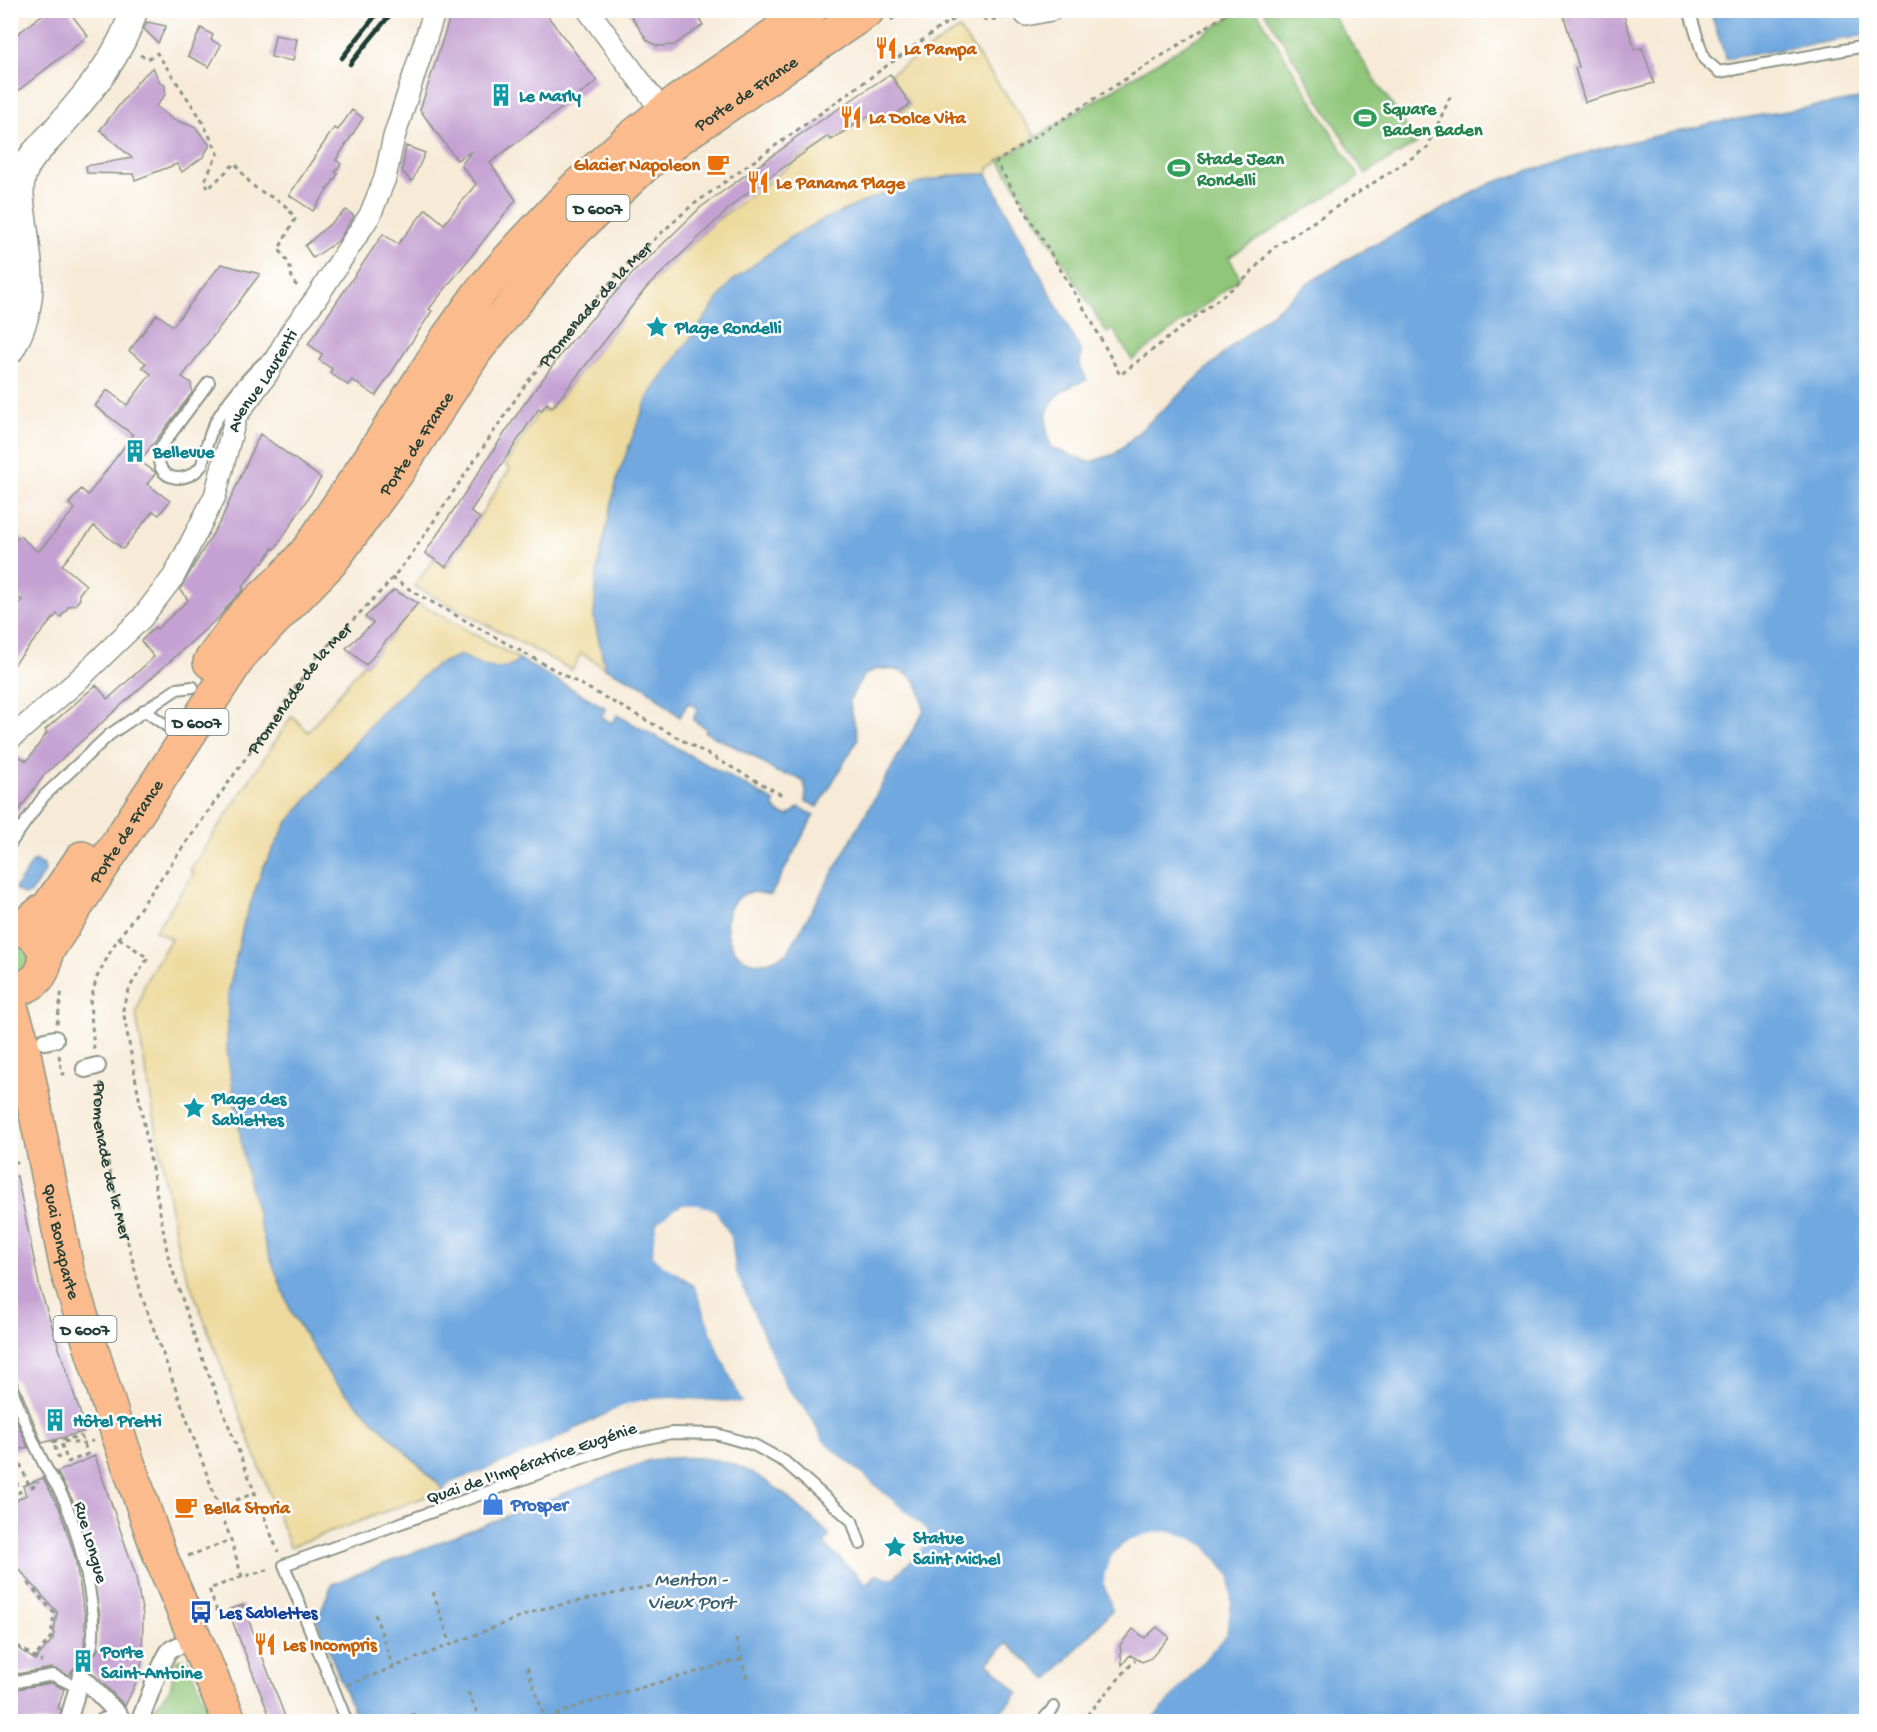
<svg xmlns="http://www.w3.org/2000/svg" width="1877" height="1732" font-family="'Gochi Hand',sans-serif">
  <rect width="100%" height="100%" fill="#fff"/>
  <filter id="ink" filterUnits="userSpaceOnUse"><feTurbulence type="fractalNoise" baseFrequency=".0167" numOctaves="2"/><feDisplacementMap in="SourceGraphic" scale="12" xChannelSelector="R" yChannelSelector="G"/><feConvolveMatrix kernelMatrix="1 2 1 2 8 2 1 2 1" color-interpolation-filters="sRGB"/></filter>
  <filter id="wash" filterUnits="userSpaceOnUse"><feTurbulence type="fractalNoise" baseFrequency=".008" numOctaves="4" result="noise"/><feDisplacementMap in="SourceGraphic" scale="24" xChannelSelector="R" yChannelSelector="G"/><feGaussianBlur stdDeviation="1.35" result="paint"/><feColorMatrix in="noise" values="0 0 0 0 0 0 0 0 0 0 0 0 0 0 0 0 0 1.4 0 .05"/><feComposite in="paint" operator="in"/></filter>
  <g filter="url(#wash)">
    <rect width="100%" height="100%" fill="#f7ebd8"/>
    <path fill="#8fc679" stroke="#578256" stroke-width="1.5" d="M1256,10L1359,177L1229,257L1240,278L1132,360L1113,329L1107,333L999,160L1240,11Z
      M1264,11H1330L1417,143L1365,174Z
      M10,942L28,947L31,967L11,975Z
      M177,1659L188,1660L213,1721L148,1722L154,1708L170,1689Z"/>
    <path fill="#eeda9e" stroke="#868c69" stroke-width="1.5" d="M959,29L1036,137L999,160L995,165L989,167L987,174L954,175L885,193L822,220L789,238L618,475L597,570L594,618L605,668L581,653L572,670L414,586L434,559L447,567L510,469L505,465L538,413L552,408L647,287L716,221L800,158L831,140L873,113L881,124L910,105L890,74Z
      M418,603L519,659C502,677 478,664 460,655L436,665L287,823L263,868L244,922L228,994L265,1244L292,1314L332,1379L444,1490L290,1547L179,1254L136,1015L145,982L171,939L155,931L194,873L190,870L292,716L308,732L364,663L366,665Z"/>
    <path fill="#70a8df" stroke="#48728a" stroke-width="1.5" d="M1710,11H1866V35L1726,59Z
      M1866,98V1721H1151L1226,1634L1231,1605L1230,1576L1204,1545L1166,1531L1124,1543L1112,1555L1104,1584L1113,1609L1048,1680L1007,1643L988,1663L1018,1692L992,1721H357L317,1620L332,1584L650,1460C739,1448 769,1479 830,1535L824,1544L867,1584L877,1574L888,1578L894,1577L925,1545L928,1531L823,1441L810,1416L785,1386L735,1270L731,1237L715,1210L682,1205L657,1223L653,1255L695,1287L716,1345L743,1403L672,1398L649,1399L599,1417L535,1450L451,1483L444,1490L332,1379L292,1314L265,1244L245,1166L227,1051L228,994L244,922L263,868L287,823L384,709L436,665L461,655C478,664 502,677 519,659L606,708L601,717L612,723L617,715L775,802L774,807L779,813L788,816L799,807L814,815L771,895C765,894 757,892 752,892C714,898 721,960 757,963C769,964 778,957 788,952L924,710C922,700 922,690 916,682C906,668 877,664 864,676C858,683 854,693 849,701L858,739L818,807L805,801L806,792L804,782L796,777L776,772L753,756L705,732L706,728L693,720L698,708L688,703L680,717L645,687L605,668L594,618L597,570L618,475L648,397L730,283L789,238L822,220L885,193L923,182L954,175L987,174L1081,352L1080,366L1087,380C1050,391 1038,412 1052,448L1089,462L1115,454L1232,346L1310,282L1353,256L1492,183L1598,149L1714,123Z
      M34,860L44,865L45,872L30,894L24,895L15,889Z"/>
    <path fill="#f7ebd8" d="M682,1205H699L715,1210L731,1237L735,1270L785,1386L810,1416L823,1441L928,1531L925,1545L894,1577L888,1578L877,1574L879,1572L892,1575L923,1544L925,1533L821,1443L807,1417L782,1388L732,1271L729,1238L713,1213L699,1208H683L670,1215L660,1225L656,1254L665,1263L689,1276L698,1285L707,1315L746,1402L745,1405L672,1401L649,1402L628,1407L536,1452L444,1490L451,1483L535,1450L627,1404L649,1399L672,1398L743,1403L716,1345L695,1287L687,1279L663,1265L653,1255L654,1238L657,1223L669,1213Z
      M1166,1531L1186,1536L1204,1545L1230,1576L1231,1605L1226,1634L1151,1721L1148,1722L1223,1632L1228,1605L1227,1578L1202,1547L1185,1539L1166,1534L1144,1538L1126,1545L1114,1557L1108,1574L1107,1584L1116,1606L1113,1609L1104,1584L1105,1573L1112,1555L1124,1543L1143,1535Z"/>
    <g id="blocks">
      <path fill="#c4a1d2" d="M48,10H68L88,36L10,97V40Z
        M456,10H543L597,81L490,163L516,200L429,309L432,311L376,396L352,380L348,385L330,373L332,369L319,360L322,354L308,344L383,234L398,244L426,209L444,224L476,184L461,165L472,151L457,160L420,110L449,20Z
        M627,10H693L703,25L674,45L657,46L647,40Z
        M1562,10H1622L1635,50L1642,48L1654,83L1585,102L1575,68L1579,67Z
        M147,22L166,26L158,43L144,29Z
        M201,28L213,35L211,40L221,45L209,67L188,56Z
        M275,35L297,39L293,61L271,57Z
        M153,67L160,83L165,85V95L156,106L172,119L195,127L210,145L203,157L182,172L177,164L135,180L133,174L87,173L86,166L132,158L100,130L140,79Z
        M890,74L910,104L881,124L873,113L831,140L828,136L739,199L647,287L552,408L547,403L541,411L539,408L470,512L480,518L446,567L425,553L522,407L568,345L634,272L701,207L793,141L792,140Z
        M352,110L363,118L336,160L341,164L335,172L338,174L313,211L289,195L334,128L338,130Z
        M406,146L425,153L412,182L402,171Z
        M346,210L354,216L338,241L313,258L305,246Z
        M221,264L260,274L182,377L191,383L192,393L140,461L156,473L147,484L170,501L159,515L153,511L123,549L94,526L62,565L86,585L79,594L80,599L75,605L69,606L61,617L57,614L10,669V615L22,600L10,591V546L20,536L38,552L75,509L69,504L81,489L88,495L133,435L95,406L107,390L127,405L151,374L142,367L146,363L129,351L157,314L173,326Z
        M260,434L321,478L275,549L273,548L263,563L262,562L242,587L244,589L231,602L219,617L45,774L10,823V751L27,761L47,733L45,730L96,685L108,699L154,657L141,641L155,627L157,629L188,600L180,589L221,520Z
        M394,590L418,603L366,665L346,648L373,623L365,617Z
        M17,1176L40,1289L86,1431L42,1443L17,1381L10,1377V1177Z
        M10,1406L28,1447L10,1452Z
        M95,1456L135,1573L143,1615L142,1661L139,1676L125,1706L89,1669L83,1666L74,1668L69,1675L52,1668L10,1675V1643L35,1660L53,1639L57,1612L10,1559V1504L26,1495L23,1486L43,1478L59,1507L75,1557L85,1617L84,1650L91,1655L96,1653L98,1650L100,1616L89,1554L73,1501L57,1472Z
        M243,1605L278,1698L287,1722H272L228,1610Z
        M1157,1627L1169,1637L1151,1658L1142,1662L1130,1655L1122,1665L1120,1645L1133,1629L1145,1638Z
        M52,1683L64,1689L58,1708L61,1709L58,1722H10V1690Z"/>
    </g>
  </g>
  <g filter="url(#ink)">
    <use href="#blocks" fill-opacity="0" stroke="#8b9486" stroke-width="1.5"/>
    <g fill="none" stroke-linecap="round" stroke-linejoin="round">
      <g stroke="#8b9486" stroke-width="14">
        <path id="service" d="M1689,10L1704,59L1719,72L1866,46
          M209,382L161,447C150,479 185,488 202,465C205,452 208,437 214,425C223,406 254,368 271,357
          M144,710L168,727
          M10,844L44,796L109,735L177,689L193,687
          M10,1384C20,1411 31,1438 44,1464C51,1478 61,1491 66,1504C79,1536 100,1616 91,1648
          M10,1683L53,1675L71,1684
          M347,1722L284,1565L621,1444L671,1433L716,1434L754,1445L785,1462L852,1521L860,1544
          M1041,1722L1054,1707"/>
      </g>
      <g stroke="#8b9486" stroke-width="20">
        <path id="pedestrian" d="M45,1041L55,1039
          M85,1069L97,1066
          M68,1722L81,1676L120,1716L103,1722
          M139,1722C145,1709 163,1656 170,1650C173,1647 179,1646 183,1644"/>
      </g>
      <g stroke="#8b9486" stroke-width="24">
        <g id="minor">
          <path d="M588,10L670,122"/>
          <path d="M1025,10L1026,15L1051,10"/>
          <path id="s3" d="M10,739L75,683L141,619L174,576L215,496L236,416L267,374L291,332L315,300L370,215L385,178L394,137L435,10"/>
        </g>
      </g>
      <g stroke="#8b9486" stroke-width="30">
        <path id="tertiary" d="M10,350C37,304 29,271 23,221C21,207 18,191 22,176C27,158 46,142 58,128C88,93 120,57 134,10"/>
      </g>
      <g stroke="#8b9486" stroke-width="36">
        <g id="primary">
          <path d="M210,662L244,615L287,574L309,549L371,457L448,337L481,291L516,251L576,187L627,141L672,105L810,10"/>
          <path d="M18,930L49,906L82,858"/>
          <path id="s4" d="M45,954L242,653L330,563L396,474L476,350L569,236L645,165L682,136L868,10"/>
          <path d="M10,988C40,991 57,957 35,937"/>
          <path id="s5" d="M10,1004L21,1038L67,1270L118,1434L158,1550L230,1722"/>
        </g>
      </g>
      <g stroke="#8b9486" stroke-width="3" stroke-dasharray="4.5 4.5" stroke-linecap="butt">
        <path d="M1233,10L996,162L1092,322L1120,375L1247,277L1273,248L1427,148L1451,95"/>
        <path d="M891,20L904,10"/>
        <path d="M140,55L148,59L157,53L200,117L218,153L205,180L208,189L235,163C241,171 249,183 257,189C274,200 284,199 295,219L279,249L289,264L293,282L300,288"/>
        <path d="M392,578L417,594L782,795"/>
        <path d="M119,938L148,958C137,975 126,990 123,1010L168,1256L198,1347L278,1552"/>
        <path d="M57,1024L62,989"/>
        <path id="s1" d="M94,1049L90,1003L97,977L114,945L317,657L386,586L411,555L525,385L574,323L626,265L690,207L945,24L966,13L987,20L1006,18"/>
        <path d="M59,1055L62,1074L69,1073"/>
        <path id="s2" d="M101,1082L100,1122L111,1177L142,1297L231,1540L242,1577L271,1569"/>
        <path d="M10,1156L12,1163L21,1161"/>
        <path d="M10,1439L30,1488L38,1484V1482"/>
        <path d="M88,1454L68,1462L61,1443L69,1441L80,1444L93,1441"/>
        <path d="M59,1459L53,1442L81,1436"/>
        <path d="M10,1460L18,1457"/>
        <path d="M10,1465L20,1492L11,1496L10,1493"/>
        <path d="M236,1500L255,1493"/>
        <path d="M188,1556L231,1540"/>
        <path d="M28,1583L54,1613L51,1637L35,1657"/>
        <path d="M433,1592L451,1645"/>
        <path d="M217,1611L209,1589L241,1577"/>
        <path d="M375,1614L393,1667"/>
        <path d="M736,1639L747,1678"/>
        <path d="M10,1641L42,1662"/>
        <path d="M527,1667L545,1719"/>
        <path d="M348,1685L541,1609L703,1575"/>
        <path d="M468,1692L481,1722"/>
        <path d="M413,1713L416,1722"/>
        <path d="M539,1722L580,1705L742,1659"/>
        <path d="M1081,1722L1135,1660"/>
      </g>
      <use href="#service" stroke="#fff" stroke-width="10"/>
      <use href="#pedestrian" stroke="#fff" stroke-width="16"/>
      <use href="#minor" stroke="#fff" stroke-width="21"/>
      <use href="#tertiary" stroke="#fff" stroke-width="27"/>
      <use href="#primary" stroke="#fbbb8c" stroke-width="33"/>
      <path stroke="#1f3d34" stroke-width="4.5" d="M342,58L380,10
        M350,64L394,10"/>
      <path stroke="#8b9486" stroke-width="3" stroke-dasharray="4.5 4.5" stroke-linecap="butt" d="M81,1436L88,1454"/>
    </g>
  </g>
  <defs>
    <g id="restaurant-bare" transform="scale(1.8)"><path d="M-5-6h1v4h1v-4h1v4h1v-4h1v5L-1.5 .5V6h-2V.5L-5-1ZM5-6V6H3V1.5H1.5Q1.5-4 5-6Z" fill="#e8710a" stroke="#fff" stroke-width="2.5" paint-order="stroke"/></g>
    <g id="building-bare" transform="scale(1.8)"><path d="M-4-6H4V6H1V3H-1V6H-4ZM-2.5-4.3h1.7v1.8h-1.7ZM.8-4.3h1.7v1.8H.8ZM-2.5-1h1.7V.8h-1.7ZM.8-1h1.7V.8H.8Z" fill="#0f9aa8" stroke="#fff" stroke-width="2.5" paint-order="stroke"/></g>
    <g id="stadium-bare" transform="scale(1.8)"><path d="M0-5a6.5 5 0 1 0 0 10a6.5 5 0 1 0 0-10ZM-3.5-1.8h7v3.6h-7Z" fill="#2e9e5b" stroke="#fff" stroke-width="2.5" paint-order="stroke"/></g>
    <g id="cafe-bare" transform="scale(1.8)"><path d="M-5.5-4.5H6V0H3Q3 3.5 0 3.5H-2.5Q-5.5 3.5-5.5 0ZM3-3.2v2h1.7v-2ZM-6 4.5H4V6H-6Z" fill="#e8710a" stroke="#fff" stroke-width="2.5" paint-order="stroke"/></g>
    <g id="sight-bare" transform="scale(1.8)"><path d="M0-6L1.8-2.2L6-1.7L2.9 1.2L3.7 5.4L0 3.3L-3.7 5.4L-2.9 1.2L-6-1.7L-1.8-2.2Z" fill="#0f9aa8" stroke="#fff" stroke-width="2.5" paint-order="stroke"/></g>
    <g id="shop-bare" transform="scale(1.8)"><path d="M-5-2.5h2.3a2.7 3.5 0 0 1 5.4 0H5L5.5 6h-11ZM-1.5-2.5h3a1.5 2.3 0 0 0-3 0Z" fill="#3f7fe0" stroke="#fff" stroke-width="2.5" paint-order="stroke"/></g>
    <g id="bus-bare" transform="scale(1.8)"><path d="M-5-6H5V4H4V6H2V4H-2V6H-4V4H-5ZM-3.5-4V0h7V-4ZM-3.5 1.2v1.5H-2V1.2ZM2 1.2v1.5H3.5V1.2Z" fill="#1a4fb4" stroke="#fff" stroke-width="2.5" paint-order="stroke"/></g>
  </defs>
  <g fill-rule="evenodd">
    <use href="#restaurant-bare" x="886" y="48"/>
    <use href="#building-bare" x="501" y="95"/>
    <use href="#restaurant-bare" x="851" y="117"/>
    <use href="#stadium-bare" x="1365" y="118"/>
    <use href="#cafe-bare" x="718" y="164"/>
    <use href="#stadium-bare" x="1179" y="168"/>
    <use href="#restaurant-bare" x="758" y="182"/>
    <use href="#sight-bare" x="657" y="327"/>
    <use href="#building-bare" x="135" y="451"/>
    <use href="#sight-bare" x="194" y="1108"/>
    <use href="#building-bare" x="55" y="1420"/>
    <use href="#shop-bare" x="493" y="1504"/>
    <use href="#cafe-bare" x="186" y="1507"/>
    <use href="#sight-bare" x="895" y="1547"/>
    <use href="#bus-bare" x="201" y="1612"/>
    <use href="#restaurant-bare" x="265" y="1644"/>
    <use href="#building-bare" x="83" y="1661"/>
  </g>
  <g text-anchor="middle" stroke-width="5" stroke-linejoin="round" paint-order="stroke">
    <g fill="#fff" stroke="#627771" stroke-width="1.5">
      <rect x="566.5" y="195" width="63" height="26" rx="4.5"/>
      <rect x="165.5" y="709" width="63" height="26" rx="4.5"/>
      <rect x="53.5" y="1316" width="63" height="26" rx="4.5"/>
    </g>
    <g font-size="16" font-weight="bold" fill="#1f3d34">
      <text x="598" y="214">D 6007</text>
      <text x="197" y="728">D 6007</text>
      <text x="85" y="1335">D 6007</text>
    </g>
    <g font-size="18" font-weight="bold" fill="#c56008" stroke="#fff" text-anchor="start">
      <text x="904" y="54">La Pampa</text>
      <text x="869" y="123">La Dolce Vita</text>
      <text x="700" y="170" text-anchor="end">Glacier Napoleon</text>
      <text x="776" y="188">Le Panama Plage</text>
      <text x="204" y="1513">Bella Storia</text>
      <text x="283" y="1650">Les Incompris</text>
    </g>
    <g font-size="18" fill="#1f3d34" stroke="#fff">
      <text dy="6" stroke="none"><textPath href="#s4" startOffset="1119">Porte de France</textPath></text>
      <text dy="6" stroke="none"><textPath href="#s1" startOffset="912">Promenade de la Mer</textPath></text>
      <text dy="6" stroke="none"><textPath href="#s3" startOffset="448">Avenue Laurenti</textPath></text>
      <text dy="6" stroke="none"><textPath href="#s4" startOffset="633">Porte de France</textPath></text>
      <text dy="6" stroke="none"><textPath href="#s1" startOffset="426">Promenade de la Mer</textPath></text>
      <text dy="6" stroke="none"><textPath href="#s4" startOffset="147">Porte de France</textPath></text>
      <text dy="6" stroke="none"><textPath href="#s2" startOffset="80">Promenade de la Mer</textPath></text>
      <text dy="6" stroke="none"><textPath href="#s5" startOffset="243">Quai Bonaparte</textPath></text>
      <text transform="translate(531 1462) rotate(-19)" y="6">Quai de l'Impératrice Eugénie</text>
      <text transform="translate(92 1542) rotate(74)" y="6">Rue Longue</text>
    </g>
    <g font-size="18" font-weight="bold" fill="#0d838f" stroke="#fff" text-anchor="start">
      <text x="519" y="101">Le Marly</text>
      <text x="675" y="333">Plage Rondelli</text>
      <text x="153" y="457">Bellevue</text>
      <text x="212" y="1104">Plage des<tspan x="212" dy="21">Sablettes</tspan></text>
      <text x="73" y="1426">Hôtel Pretti</text>
      <text x="913" y="1543">Statue<tspan x="913" dy="21">Saint Michel</tspan></text>
      <text x="101" y="1657">Porte<tspan x="101" dy="21">Saint-Antoine</tspan></text>
    </g>
    <g font-size="18" font-weight="bold" fill="#27864d" stroke="#fff" text-anchor="start">
      <text x="1383" y="114">Square<tspan x="1383" dy="21">Baden Baden</tspan></text>
      <text x="1197" y="164">Stade Jean<tspan x="1197" dy="21">Rondelli</tspan></text>
    </g>
    <g font-size="18" font-weight="bold" fill="#366cbe" stroke="#fff" text-anchor="start">
      <text x="511" y="1510">Prosper</text>
    </g>
    <g font-size="18" font-weight="bold" fill="#164399" stroke="#fff" text-anchor="start">
      <text x="219" y="1618">Les Sablettes</text>
    </g>
    <g font-size="20" font-style="italic" fill="#3b6270" stroke="#fff">
      <text x="691" y="1585">Menton -<tspan x="691" dy="23">Vieux Port</tspan></text>
    </g>
  </g>
  <rect width="1877" height="1732" fill="none" stroke="#fff" stroke-width="36"/>
</svg>
